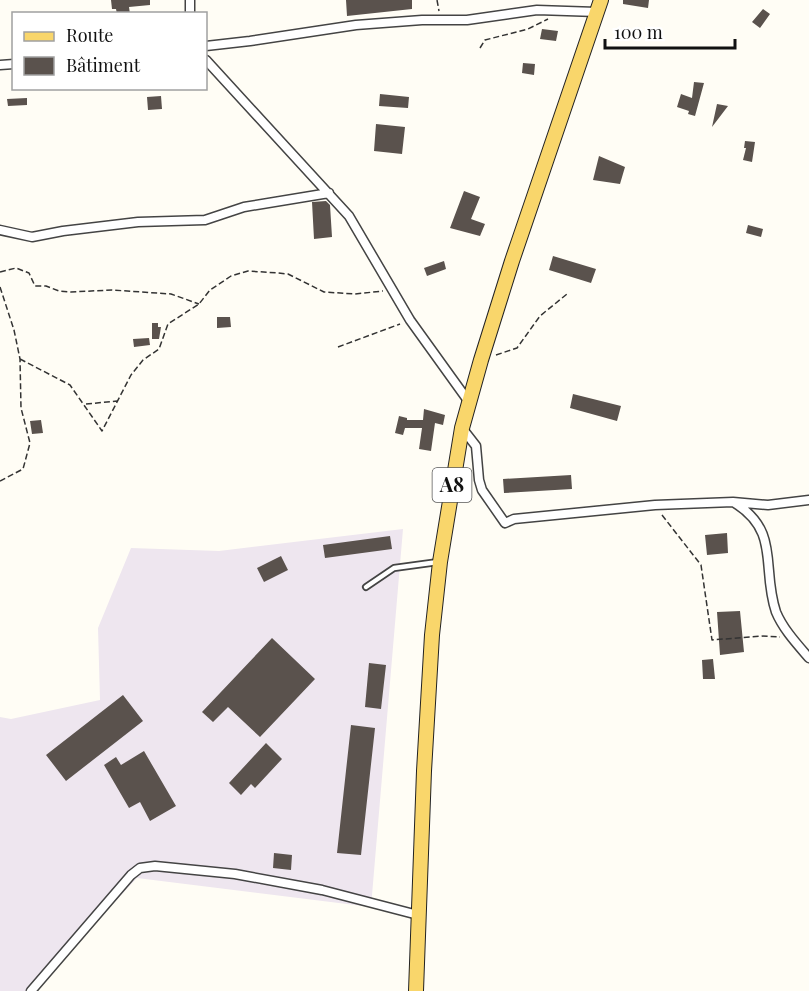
<svg xmlns="http://www.w3.org/2000/svg" width="809" height="991" font-family="'Playfair Display',serif">
  <rect width="100%" height="100%" fill="#fffdf5"/>
  <path fill="#eee6ef" d="M403,529L371,907L137,878L32,991H0V717L11,719L100,700L98,628L131,548L219,551Z"/>
  <path fill="#5a524d" d="M111,0H150V5L129,7L130,14H117L116,9H112Z
    M346,0H412V9L347,16Z
    M623,0H649L648,8L623,4Z
    M763,9L770,14L760,28L752,22Z
    M542,29L558,31L556,41L540,39Z
    M523,63L535,64L534,75L522,73Z
    M694,82L704,83L695,116L688,114L689,111L677,107L681,94L692,98Z
    M380,94L409,97L408,108L379,106Z
    M161,96L162,109L148,110L147,97Z
    M27,98V105L8,106L7,99Z
    M717,104L728,106L712,127Z
    M376,124L405,127L402,154L374,151Z
    M745,141L755,142L752,162L743,160L746,148H744Z
    M599,156L625,167L620,184L593,180Z
    M464,191L480,197L471,219L485,224L480,236L450,228Z
    M326,201L330,205L332,237L314,239L312,202Z
    M748,225L763,229L761,237L746,233Z
    M553,256L596,269L591,283L549,270Z
    M444,261L446,269L427,276L424,268Z
    M217,317H230L231,327L217,328Z
    M152,323H158V327H161L159,339H152Z
    M149,338L150,345L134,347L133,339Z
    M573,394L621,406L617,421L570,408Z
    M424,409L445,415L443,425L435,423L431,451L419,449L422,428H405L403,435L395,433L399,416L407,418V420H423Z
    M41,420L43,433L32,434L30,421Z
    M571,475L572,489L504,493L503,479Z
    M727,533L728,553L707,555L705,535Z
    M390,536L392,549L325,558L323,545Z
    M281,556L288,570L264,582L257,568Z
    M740,611L744,652L720,655L717,612Z
    M272,638L315,679L260,737L228,707L213,722L202,712Z
    M713,659L715,679H703L702,660Z
    M369,663L386,665L381,709L365,707Z
    M123,695L143,721L66,781L46,755Z
    M351,725L375,728L361,855L337,853Z
    M266,743L282,759L255,788L251,784L241,795L229,783Z
    M144,751L176,806L150,821L140,802L129,808L104,765L116,757L121,765Z
    M274,853L292,855L291,870L273,868Z"/>
  <g fill="none" stroke-linecap="round" stroke-linejoin="round">
    <g stroke="#444" stroke-width="8">
      <path id="lane" d="M366,587L394,568L438,562"/>
    </g>
    <g stroke="#444" stroke-width="11">
      <path id="street" d="M190,0V14
        M206,46L250,41L356,25L422,20H467L537,10L597,12
        M206,60L349,216L410,320L469,402
        M0,65L14,64
        M0,230L32,237L63,231L138,222L205,220L244,207L329,193
        M462,428L476,446L479,480L482,490L505,523L514,519L655,505L733,502L768,505L809,500
        M735,503C781,532 761,568 776,612C783,629 797,644 809,658
        M31,991L131,875L140,868L155,866L235,874L322,890L418,915"/>
    </g>
    <g stroke="#222" stroke-width="16">
      <path id="primary" d="M416,991L424,771L432,635L440,562L462,428L481,360L512,261L601,0"/>
    </g>
    <path stroke="#333" stroke-width="1.5" stroke-dasharray="6 3" stroke-linecap="butt" d="M437,0L439,11
      M480,48L485,40L528,29L548,19
      M0,272L16,268L29,273L35,286H46L59,291L71,292L112,290L171,294L199,304
      M0,287L14,330L20,359L21,408L30,443L23,469L0,481
      M338,347L400,324
      M496,355L517,348L540,316L567,294
      M20,359L70,385L102,431L131,375L143,360L159,349L168,324L199,304L210,290L231,276L248,271L278,273L288,274L324,292L355,294L383,291
      M86,404L117,401
      M662,515L701,565L712,640L761,636L780,637"/>
    <use href="#lane" stroke="#fff" stroke-width="4.5"/>
    <use href="#street" stroke="#fff" stroke-width="8"/>
    <use href="#primary" stroke="#f9d66b" stroke-width="14"/>
  </g>
  <g text-anchor="middle" stroke-width="6" stroke-linejoin="round" paint-order="stroke">
    <rect fill="#fff" stroke="#585858" stroke-width="1.5" x="432.5" y="468" width="39" height="34" rx="4.5"/>
    <g font-size="20" font-weight="bold" fill="#111">
      <text x="452" y="492">A8</text>
    </g>
  </g>
  <rect x="12" y="12" width="195" height="78" fill="#ffffff" stroke="#a0a0a0" stroke-width="1.5"/>
  <rect x="24" y="32" width="30" height="9" fill="#f9d66b" stroke="#a0a0a0" stroke-width="1.5"/>
  <text x="66" y="42" font-size="18" fill="#111111">Route</text>
  <rect x="24" y="57" width="30" height="18" fill="#5a524d" stroke="#a0a0a0" stroke-width="1.5"/>
  <text x="66" y="72" font-size="18" fill="#111111">Bâtiment</text>
  <path d="M605 39v9h130v-9" fill="none" stroke="#111111" stroke-width="3"/>
  <text x="614" y="39" font-size="18" fill="#111111" stroke="#ffffff" stroke-width="4.5" paint-order="stroke">100 m</text>
</svg>
